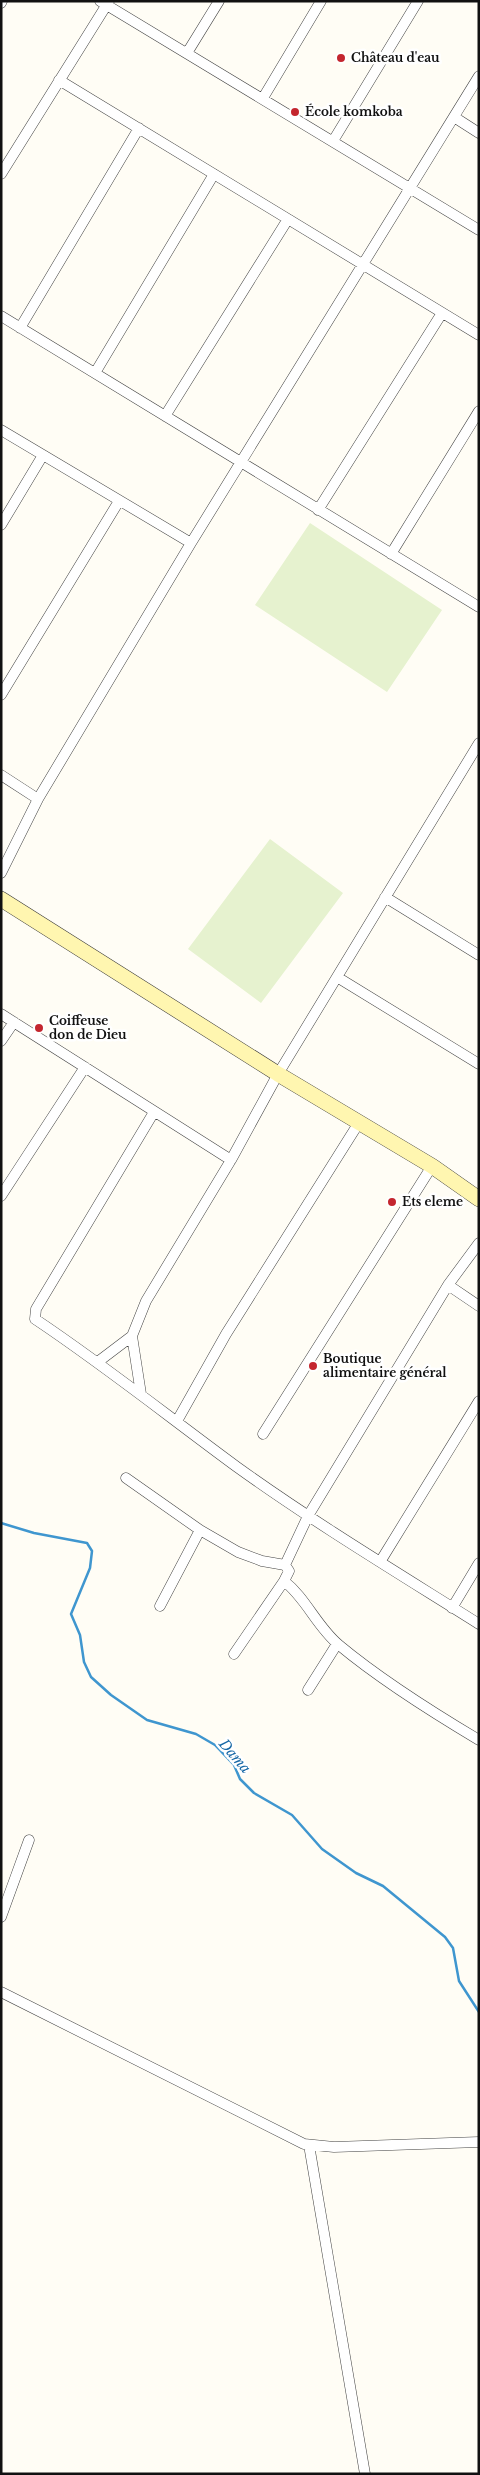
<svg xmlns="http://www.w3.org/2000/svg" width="480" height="2475" font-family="'Libre Baskerville',serif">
  <rect width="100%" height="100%" fill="#fffdf5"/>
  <path fill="#e6f2cf" d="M310,523L442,610L387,692L255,605Z
    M270,839L343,893L261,1003L188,949Z"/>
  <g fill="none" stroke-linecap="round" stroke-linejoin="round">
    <path stroke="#3f96cf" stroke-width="2.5" d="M1,1523L34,1533L87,1543L92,1551L90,1568L71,1614L80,1635L84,1662L91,1677L111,1695L147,1720L196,1734L215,1745L234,1765L240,1779L254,1793L292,1815L322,1849L356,1873L383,1886L445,1937L453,1948L459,1981L479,2012"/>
    <g stroke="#444" stroke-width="11">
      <path id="street" d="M100,1L479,230
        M1,3L2,1
        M187,53L219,1
        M59,80L479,335
        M263,98L321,1
        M454,117L479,133
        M333,141L418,1
        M1,174L109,1
        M1,316L479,607
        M20,328L139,128
        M95,373L214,174
        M165,416L288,219
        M1,430L191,543
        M318,510L442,313
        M1,525L43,455
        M391,554L479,411
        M1,695L119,501
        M1,775L38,799
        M1,873L38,799L191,543L479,76
        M385,897L479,955
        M337,977L479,1064
        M1,1014L231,1160
        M1,1041L14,1022
        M154,1112L36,1309L35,1319C104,1365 169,1417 237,1467C315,1523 398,1573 479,1624
        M1,1196L85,1067
        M448,1285L479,1306
        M132,1336L141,1394
        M99,1361L132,1336L146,1301L231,1160L278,1074L479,743
        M177,1421L226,1334L360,1121
        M263,1434L432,1166
        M126,1478L200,1530L238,1552L262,1561L285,1565L289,1571L284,1581L234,1654
        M380,1562L479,1401
        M285,1565L308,1516L448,1285L479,1243
        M284,1581C306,1598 317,1627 339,1645C381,1680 432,1712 479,1740
        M160,1606L200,1530
        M452,1608L479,1563
        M308,1690L337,1644
        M1,1917L29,1840
        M1,1992L304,2144L334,2147L479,2142
        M309,2145L365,2474"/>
    </g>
    <g stroke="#333" stroke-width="16">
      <path id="secondary" d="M1,899L278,1074L432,1166L479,1199"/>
    </g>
    <use href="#street" stroke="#fff" stroke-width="10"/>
    <use href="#secondary" stroke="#fff6b0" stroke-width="15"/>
  </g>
  <g fill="#c4262e" stroke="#fff" stroke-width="2">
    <circle cx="341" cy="58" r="5"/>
    <circle cx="295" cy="112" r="5"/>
    <circle cx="39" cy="1028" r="5"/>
    <circle cx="392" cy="1202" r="5"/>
    <circle cx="313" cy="1366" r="5"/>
  </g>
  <g text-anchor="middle" stroke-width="5" stroke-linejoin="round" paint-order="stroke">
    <g font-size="12" font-weight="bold" fill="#111" stroke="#fff" text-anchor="start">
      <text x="351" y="62">Château d'eau</text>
      <text x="305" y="116">École komkoba</text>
      <text x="49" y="1025">Coiffeuse<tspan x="49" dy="14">don de Dieu</tspan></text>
      <text x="402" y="1206">Ets eleme</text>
      <text x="323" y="1363">Boutique<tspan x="323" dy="14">alimentaire général</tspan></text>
    </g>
    <g font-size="14" font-style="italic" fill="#1768a6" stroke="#fff">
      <text transform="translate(235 1756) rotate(49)" y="5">Dama</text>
    </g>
  </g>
  <rect width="480" height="2475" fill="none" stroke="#111111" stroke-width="5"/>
</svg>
